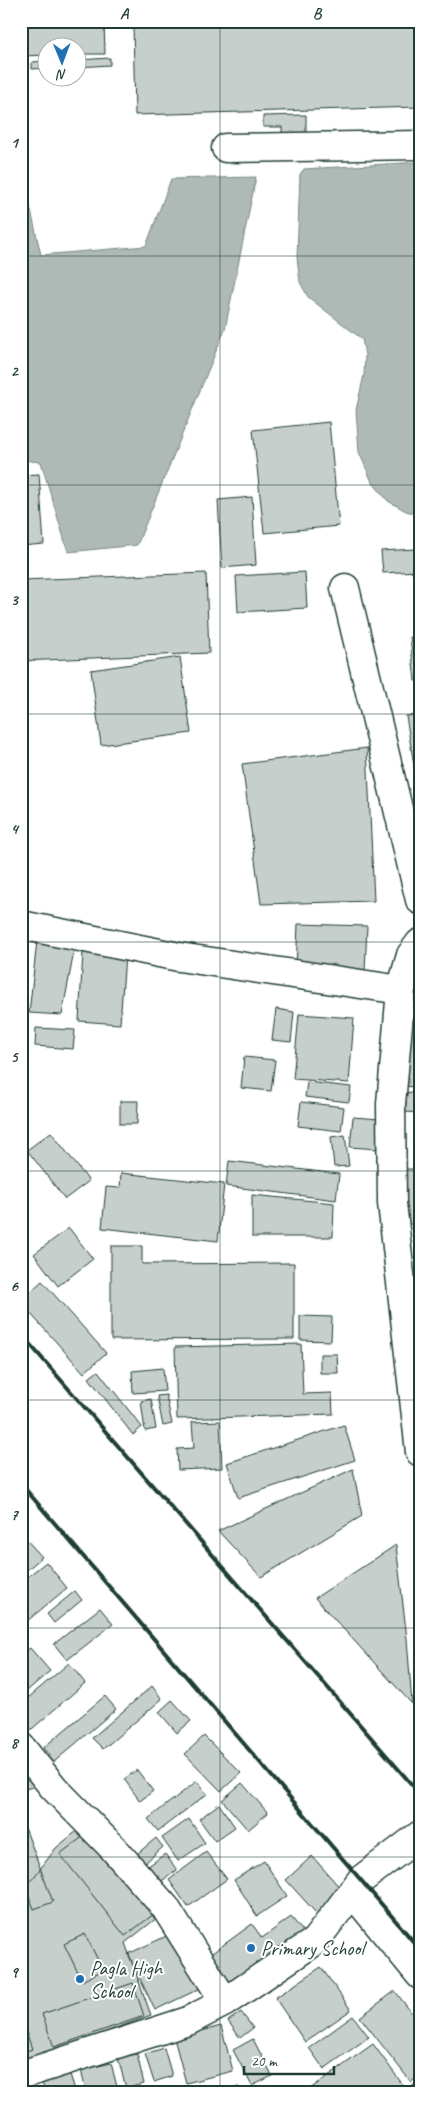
<svg xmlns="http://www.w3.org/2000/svg" width="441" height="2113" font-family="Caveat,sans-serif">
  <rect width="100%" height="100%" fill="#fff"/>
  <filter id="ink" filterUnits="userSpaceOnUse"><feTurbulence type="fractalNoise" baseFrequency=".02" numOctaves="2"/><feDisplacementMap in="SourceGraphic" scale="10" xChannelSelector="R" yChannelSelector="G"/><feConvolveMatrix kernelMatrix="1 2 1 2 8 2 1 2 1" color-interpolation-filters="sRGB"/></filter>
  <g filter="url(#ink)">
    <path fill="#afbab7" stroke="#758883" d="M420,162V515L406,511L388,501L372,482L359,452L356,410L364,375L365,355L362,339L308,297L300,282L297,257L300,174L304,169Z
      M21,166L41,255L146,246L171,179L256,177L225,329L137,545L68,552L41,462L21,460Z"/>
    <path fill="#c7cfcc" stroke="#1f3d34" d="M21,21H104L105,54H78V48H48V55L21,56Z
      M243,21H420V107L135,115L133,24Z
      M110,58V65L78,67V60Z
      M48,61V68L32,69V62Z
      M306,115V134H282V127H263V116Z
      M329,422L339,526L264,533L253,430Z
      M39,474L44,544L21,546V475Z
      M252,497L256,565L222,568L218,500Z
      M416,549L418,571L383,573L381,551Z
      M305,572L307,608L238,612L236,576Z
      M206,573L209,653L21,661V580Z
      M420,636V681H415L410,637Z
      M180,657L191,733L101,745L91,670Z
      M420,715V803L406,716Z
      M367,748L374,901L261,904L242,764Z
      M298,924L367,926L365,971L296,969Z
      M37,941L75,946L62,1015L29,1013Z
      M83,952L125,955L120,1024L79,1021Z
      M418,975L420,976V1088L399,1085Z
      M276,1009L294,1012L291,1042L272,1040Z
      M299,1014L354,1018L349,1083L293,1079Z
      M36,1028L75,1030L73,1049L35,1046Z
      M244,1057L275,1060L271,1091L241,1088Z
      M307,1082L351,1087L349,1102L305,1097Z
      M407,1092L420,1094V1113L405,1112Z
      M120,1101H138L137,1124H120Z
      M301,1102L344,1107L341,1131L298,1126Z
      M353,1117L380,1119L378,1149L350,1147Z
      M51,1132L89,1181L65,1199L27,1150Z
      M345,1135L349,1166L334,1167L331,1137Z
      M229,1161L339,1174L336,1200L226,1186Z
      M405,1169H420V1224H405Z
      M121,1173L224,1184L218,1241L102,1228L106,1187L120,1188Z
      M252,1195L334,1203L333,1237H252Z
      M69,1228L93,1259L58,1286L34,1254Z
      M111,1246H142V1264L294,1263V1339L111,1340Z
      M42,1281L106,1353L84,1373L21,1303V1300Z
      M300,1316L332,1317L331,1341L300,1340Z
      M301,1344L303,1394L332,1393L333,1414L177,1419L175,1347Z
      M320,1354H337L338,1373H320Z
      M163,1368L165,1391L133,1393L132,1371Z
      M98,1371L142,1427L133,1435L89,1378Z
      M166,1395L172,1424L163,1426L157,1396Z
      M151,1399L156,1429L145,1431L141,1401Z
      M220,1421L222,1468L178,1470L177,1449L194,1448L192,1422Z
      M344,1425L355,1460L238,1498L227,1463Z
      M353,1469L362,1516L261,1577L218,1531Z
      M24,1537L42,1557L21,1575V1539Z
      M396,1545L407,1639L412,1704L315,1598Z
      M46,1562L67,1588L21,1626V1582Z
      M75,1591L82,1600L54,1623L47,1614Z
      M100,1608L113,1624L67,1660L54,1644Z
      M30,1648L50,1671L21,1696V1655Z
      M69,1663L85,1683L25,1735L21,1730V1704Z
      M152,1686L162,1699L103,1749L92,1738Z
      M105,1696L116,1709L54,1762L43,1748Z
      M172,1700L191,1721L177,1733L159,1712Z
      M204,1736L241,1773L221,1791L185,1754Z
      M26,1758L33,1787L21,1790V1759Z
      M137,1770L153,1791L140,1801L124,1779Z
      M197,1781L207,1794L158,1831L148,1819Z
      M242,1783L268,1813L248,1830L222,1800Z
      M219,1804L235,1827L215,1841L199,1819Z
      M21,1817L53,1902L34,1909L21,1875Z
      M189,1819L205,1843L178,1861L162,1838Z
      M83,1826L157,1918L125,1943L151,2015L21,2064V1894L56,1848Z
      M89,1832L154,1914L125,1936L60,1854Z
      M156,1838L163,1847L138,1869L131,1859Z
      M206,1852L227,1879L188,1907L169,1880Z
      M165,1854L177,1870L152,1888L140,1872Z
      M312,1856L342,1890L316,1913L286,1880Z
      M264,1861L287,1896L257,1916L234,1880Z
      M291,1917L305,1934L227,1990L204,1959L252,1924L262,1938Z
      M175,1932L201,1988L155,2010L128,1954Z
      M85,1934L103,1970L82,1981L64,1944Z
      M321,1967L351,2010L305,2042L275,1998Z
      M133,1983L144,2016L54,2047L42,2014Z
      M395,1991L420,2024V2075L411,2082L360,2017Z
      M241,2012L253,2028L240,2038L228,2021Z
      M353,2016L369,2037L324,2069L309,2048Z
      M221,2026L233,2071L186,2083L174,2038Z
      M25,2029L32,2049L21,2053V2030Z
      M253,2039L272,2076L252,2086L233,2050Z
      M373,2044L403,2085L394,2092H312L310,2089Z
      M164,2048L172,2076L154,2082L145,2054Z
      M137,2054L144,2084L126,2088L118,2058Z
      M111,2063L118,2091L86,2092L81,2070Z
      M67,2065L75,2090L45,2092L39,2074Z
      M415,2084L420,2092H404Z
      M239,2087L240,2092H222V2091Z"/>
    <g fill="none" stroke-linecap="round" stroke-linejoin="round">
      <g stroke="#1f3d34" stroke-width="31">
        <path id="minor" d="M226,148L420,145
          M345,588L420,900
          M21,925L179,957L401,990
          M420,943L411,955L401,990L391,1104L392,1203L420,1452
          M21,1747L54,1788L113,1848L165,1907L225,2002
          M21,2075L188,2021L225,2002L315,1941L362,1879L420,1835"/>
      </g>
      <g stroke="#1f3d34" stroke-width="31">
        <path id="tertiary" d="M352,1892L420,1975"/>
      </g>
      <use href="#minor" stroke="#fff" stroke-width="28"/>
      <use href="#tertiary" stroke="#fff" stroke-width="28"/>
      <path stroke="#1f3d34" stroke-width="4" d="M21,1334L420,1794
        M21,1484L420,1949"/>
    </g>
  </g>
  <path fill="none" stroke="#1f3d34" stroke-width="1" stroke-opacity="0.55" d="M220,21V2092M21,256H420M21,485H420M21,714H420M21,942H420M21,1171H420M21,1400H420M21,1628H420M21,1857H420"/>
  <g fill="#1f6fb2" stroke="#fff" stroke-width="2">
    <circle cx="251" cy="1948" r="5"/>
    <circle cx="80" cy="1979" r="5"/>
  </g>
  <g text-anchor="middle" stroke-width="4" stroke-linejoin="round" paint-order="stroke">
    <g font-size="20" fill="#1f3d34" stroke="#fff" text-anchor="start">
      <text x="261" y="1955">Primary School</text>
      <text x="90" y="1975">Pagla High<tspan x="90" dy="23">School</tspan></text>
    </g>
  </g>
  <rect width="441" height="2113" fill="none" stroke="#fff" stroke-width="55"/>
  <g transform="translate(62 62) rotate(179)"><circle r="24" fill="#ffffff" stroke="#a5b1ae"/>
  <path d="M0-4L9 19L0 12L-9 19Z" fill="#1f6fb2"/>
  <text y="-8" font-size="14" font-weight="bold" text-anchor="middle" fill="#1f3d34">N</text>
  </g>
  <path d="M244 2066v8h90v-8" fill="none" stroke="#1f3d34" stroke-width="2.5"/>
  <text x="251" y="2066" font-size="15" fill="#1f3d34" stroke="#ffffff" stroke-width="4" paint-order="stroke">20 m</text>
  <rect x="28" y="28" width="386" height="2058" fill="none" stroke="#1f3d34" stroke-width="2"/>
  <g font-size="16" text-anchor="middle" font-weight="bold" fill="#1f3d34">
    <text x="124" y="19">A</text>
    <text x="317" y="19">B</text>
    <text x="14" y="148">1</text>
    <text x="14" y="376">2</text>
    <text x="14" y="605">3</text>
    <text x="14" y="834">4</text>
    <text x="14" y="1062">5</text>
    <text x="14" y="1291">6</text>
    <text x="14" y="1520">7</text>
    <text x="14" y="1748">8</text>
    <text x="14" y="1977">9</text>
  </g>
</svg>
